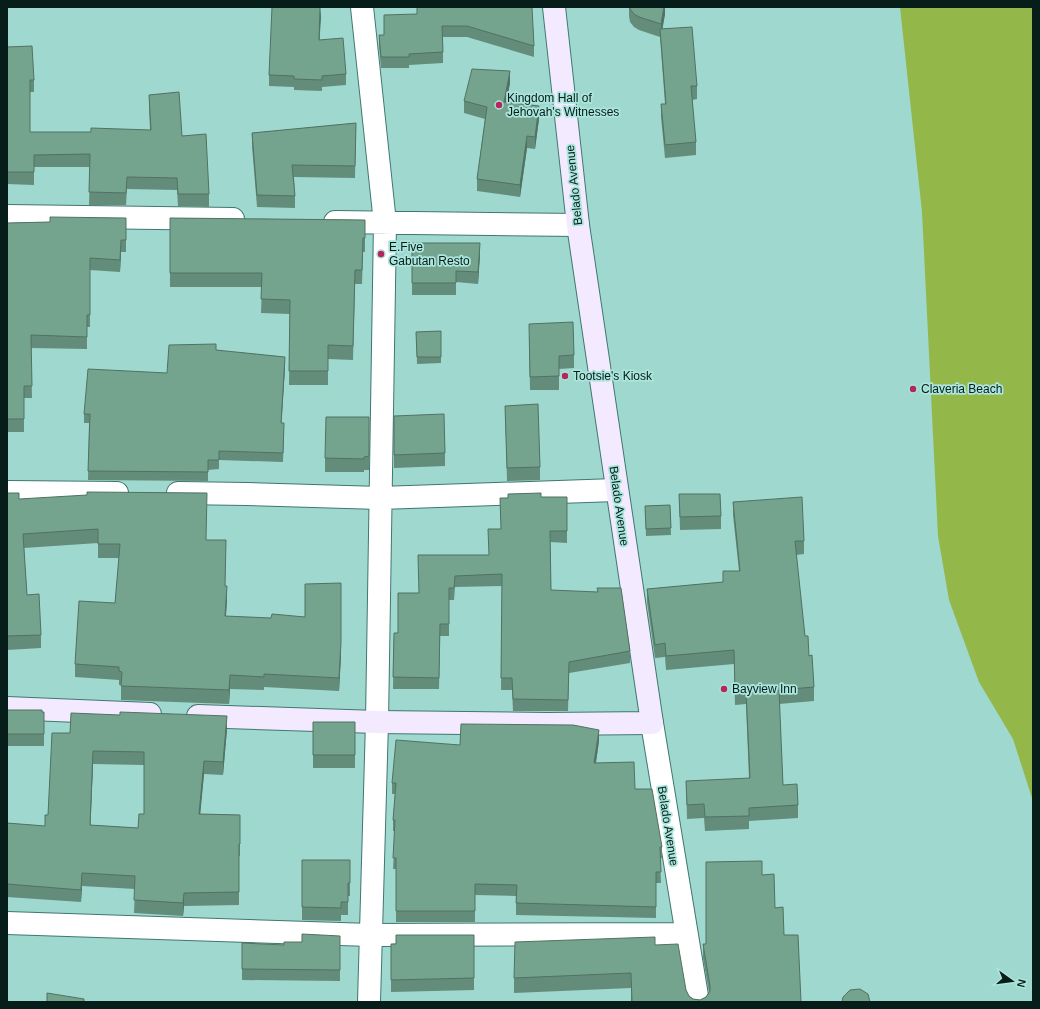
<svg xmlns="http://www.w3.org/2000/svg" width="1040" height="1009" font-family="Arial,sans-serif">
  <rect width="100%" height="100%" fill="#9fd8cf"/>
  <path fill="#94b749" d="M900,7H1033V801L1013,739L979,682L949,600L938,536L922,212Z"/>
  <g fill="none" stroke-linecap="round" stroke-linejoin="round">
    <g stroke="#407770" stroke-width="24">
      <path id="street" d="M362,7L385,223L377,722L369,1002
        M7,216L233,219
        M335,222L578,225
        M7,492L117,493
        M178,493L247,494L380,498L616,490
        M652,723L698,1002
        M7,923L371,935L686,934"/>
    </g>
    <g stroke="#407770" stroke-width="24">
      <path id="secondary" d="M7,708L150,714
        M198,716L377,722L547,724L652,723L578,225L554,7"/>
    </g>
    <use href="#street" stroke="#fff" stroke-width="22"/>
    <use href="#secondary" stroke="#f4eaff" stroke-width="22"/>
  </g>
  <path fill="#648c7a" fill-rule="evenodd" d="M417,7L534,46V57L467,37H443V63L409,65V68H381L379,46V35H384L417,14Z
    M629,7H665V14L662,29L697,86V99L692,100L696,142V155L665,158L661,117V104H665L660,37L639,30L634,27L630,22L629,16Z
    M321,16L319,39L346,74V85L322,87V91L294,90V87L269,86V75Z
    M7,47L34,80V92H30V132H91L150,130L149,107V95L182,136L209,194V207L178,206L177,190L127,189L126,205H89L90,167H34V185L7,184Z
    M510,83L506,103L539,119L535,149L527,148L520,197L477,191V179L485,119L464,113V101Z
    M356,123L355,178L294,177L295,196V208L257,207L252,146V133Z
    M126,218V252H121L120,272L90,270V327H87V349L31,348L32,398H24V432H7V223L50,222Z
    M170,218L365,220V252H363L362,284H355L353,360L328,359V385H289L290,314L261,313L262,287H170Z
    M412,243L480,254L478,284L456,282V295H412Z
    M441,331V363L417,364L416,332Z
    M529,337L574,355V368L559,369V390H530Z
    M216,350L285,367L281,423L284,432L283,462L219,460V469L208,470V481L88,480L89,423H84V414L167,373Z
    M505,406L540,467V480L507,481Z
    M394,416L445,453V466L394,468Z
    M369,417V470H364V472H325V458Z
    M7,493L19,499L207,540L225,586L227,599L226,616L341,655L339,691L264,687V690L230,689L229,704L121,700V685H119V680L75,677V664L115,603L119,558H98V543L24,548L27,595L41,635V648L7,650Z
    M679,494L721,516V529L680,530Z
    M567,497V543L550,542L551,590L630,651V663L569,673L568,711H513L512,690H501L502,586L455,587L454,600H449V636H440L439,689H393L394,633H398L419,593L489,555L501,529L500,498Z
    M733,502L804,541V554L796,555L805,636L814,687V701L779,704L783,785L798,805V818L749,821V829L705,831L704,818L687,819L686,781L749,779L746,704L735,705L734,664L666,670L665,657L655,658L647,602V589L723,582L739,571L733,515Z
    M670,505L671,535L646,536L645,506Z
    M7,710L44,734V746H7Z
    M313,722H355V768H313Z
    M227,729L223,775L204,774L200,814L240,815V856H239V905L184,906L183,916L134,913L135,889L82,886L81,902L7,897V823L45,826L70,733ZM93,764L144,765V814L138,828L90,825Z
    M599,741L596,763L635,789L662,847V858H660L661,883H656V918L516,915V896L475,895V922H396V869H393L395,831H393V820L395,794H392V783L460,745Z
    M302,860H350V896H348V915H341V921L302,920Z
    M762,875L775,908L784,935L801,1002H631V988L514,993V978L655,945L686,990L689,996L693,999L700,1000L706,997L709,992L703,958V944H706Z
    M474,935V990L391,992V944Z
    M340,936V981L242,980V969L284,945L302,942Z"/>
  <path fill="#517263" d="M320,7L321,16L319,50V40Z
    M664,7H665V14L661,38V24Z
    M510,71V83L504,114V102Z
    M539,106V119L535,149V137Z
    M527,136V148L520,197V185Z
    M121,240V252L120,272V260Z
    M480,243V254L478,284V272Z
    M285,357V367L281,432V423Z
    M227,586V599L225,629V616Z
    M341,642V655L339,691V678Z
    M230,675V689L229,704V690Z
    M227,716V729L223,775V762Z
    M599,730V741L594,774V763Z
    M93,751V764L90,838V825Z
    M204,761V774L199,827V814Z
    M82,873V886L81,902V890Z
    M184,893V906L183,916V903Z"/>
  <path fill="#74a38e" stroke="#517263" fill-rule="evenodd" d="M272,7H320L319,40L343,38L346,74L322,76V80L294,79V76L269,75Z
    M417,7H532L534,46L467,26H442L443,52L409,54V57H381L379,35H384V15L417,14Z
    M630,7H664L661,24L639,17L634,14L630,9Z
    M692,27L697,86H691L696,142L665,145L661,104H666L660,29Z
    M32,46L34,80H30V132H91V128L151,130L149,95L179,92L182,136L206,134L209,194H178L177,178L127,177L126,193L89,192L90,154L34,155V172H7V47Z
    M472,69L510,71L504,102L539,106L535,137L527,136L520,185L477,179L487,107L464,101Z
    M356,123L355,166L292,165L295,196L257,195L252,133Z
    M50,217L126,218V240H121L120,260L90,258V315H87V337L31,335L32,386H24V419H7V223L50,222Z
    M170,218L365,220V238H363L362,270H355L353,346L328,345V371H289L290,300L261,299L262,273H170Z
    M412,243H480L478,272L456,271V283H412Z
    M573,322L574,355L559,356V376L530,377L529,324Z
    M441,331V357H417L416,332Z
    M216,344V350L285,357L281,423H284L283,453L219,451V460H208V472L88,471L90,414H84L88,369L167,373L169,345Z
    M538,404L540,467L507,468L505,406Z
    M444,414L445,453L394,455V416Z
    M326,417H369V456L364,457V459L325,458Z
    M87,492L207,493L206,540H226L225,586H227L225,616L271,618L272,614L305,617V584L341,583V642L339,678L264,674V677L230,675L229,690L121,686L122,672L119,671V667L75,664L79,601L115,603L120,544H98V529L23,534L27,595L39,594L41,635L7,636V493H19V499L87,495Z
    M541,493V497H567V531H550L551,590L598,592L597,588H621L630,651L569,662L568,700L513,699L512,678H501L502,574L455,576L454,588H449V624H440L439,678L393,677L394,633H398V593H419L418,555H489L488,529H501L500,498H508V494Z
    M679,494H720L721,516L680,517Z
    M802,497L804,541H795L805,636H808L809,656L812,655L814,687L779,690L783,785L797,784L798,805L749,808V816L705,817L704,804L687,805L686,781L750,778L746,691H735L734,650L666,656L665,643L655,645L647,589L723,582V571H740L733,502Z
    M670,505L671,528L646,529L645,506Z
    M7,710H42V712H44V734H7Z
    M120,712L227,716L223,762L204,761L199,814L240,815V844H239V892L184,893L183,903L134,900L135,876L82,873L81,890L7,884V823L45,826V815H48L52,733H70L71,713L120,715ZM93,751L144,752V814H139L138,828L90,825Z
    M313,722H355V755H313Z
    M461,724L573,725L599,730L594,763L634,762L635,789H652L662,847H660L661,872H656V907L516,903L517,885L475,884V911H396V858H393L395,820H393L396,783H392L396,740L460,745Z
    M302,860H350V883H348V902H341V908L302,907Z
    M762,861V875L774,874L775,908L783,907L784,935H798L801,1002H632L631,973L514,978L515,942L655,937V945L678,944L686,990L689,996L693,999L700,1000L706,997L710,991V986L703,944H706V862Z
    M302,934L340,936V970L242,969V943L284,945V942H302Z
    M396,935H474V978L391,980V944H396Z
    M860,989L868,994L870,1002H842L843,997L850,990Z
    M47,993L84,999V1002H47Z"/>
  <g fill="#b5275b" stroke="#abe5dc" stroke-width="1.5">
    <circle cx="499" cy="105" r="4"/>
    <circle cx="381" cy="254" r="4"/>
    <circle cx="565" cy="376" r="4"/>
    <circle cx="913" cy="389" r="4"/>
    <circle cx="724" cy="689" r="4"/>
  </g>
  <g text-anchor="middle" stroke-width="3.5" stroke-linejoin="round" paint-order="stroke">
    <g font-size="12" fill="#061d1a" stroke="#abe5dc" text-anchor="start">
      <text x="507" y="102">Kingdom Hall of<tspan x="507" dy="14">Jehovah's Witnesses</tspan></text>
      <text x="389" y="251">E.Five<tspan x="389" dy="14">Gabutan Resto</tspan></text>
      <text x="573" y="380">Tootsie's Kiosk</text>
      <text x="921" y="393">Claveria Beach</text>
      <text x="732" y="693">Bayview Inn</text>
    </g>
    <g font-size="12" fill="#061d1a" stroke="#abe5dc">
      <text transform="translate(574 185) rotate(-96)" y="4">Belado Avenue</text>
      <text transform="translate(619 506) rotate(82)" y="4">Belado Avenue</text>
      <text transform="translate(668 826) rotate(81)" y="4">Belado Avenue</text>
    </g>
  </g>
  <rect width="1040" height="1009" fill="none" stroke="#061d1a" stroke-width="16"/>
  <g transform="translate(1012 981) rotate(104)" stroke="#abe5dc" stroke-width="3" paint-order="stroke">
  <path d="M0-3L7 15L0 10L-7 15Z" fill="#061d1a"/>
  <text y="-6" font-size="11" font-weight="bold" text-anchor="middle" fill="#061d1a">N</text>
  </g>
</svg>
